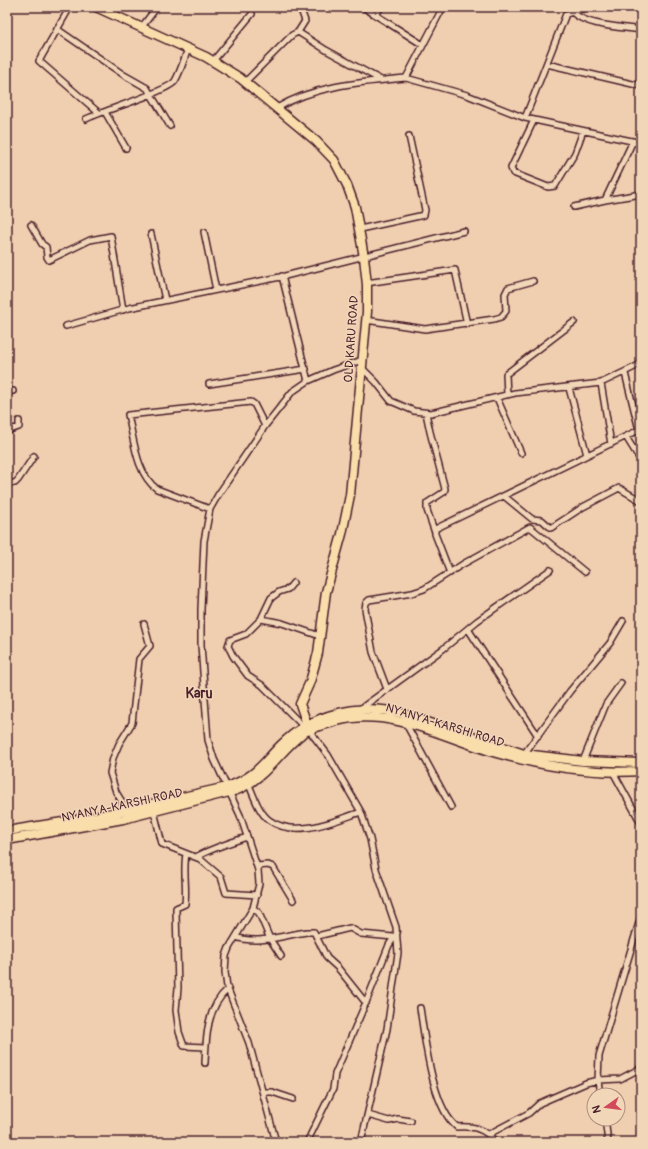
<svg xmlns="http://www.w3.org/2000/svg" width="648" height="1149" font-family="Pangolin,sans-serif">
  <rect width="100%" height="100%" fill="#f0cfb0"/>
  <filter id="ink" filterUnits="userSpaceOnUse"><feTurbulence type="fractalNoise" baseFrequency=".025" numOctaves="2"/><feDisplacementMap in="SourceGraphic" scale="8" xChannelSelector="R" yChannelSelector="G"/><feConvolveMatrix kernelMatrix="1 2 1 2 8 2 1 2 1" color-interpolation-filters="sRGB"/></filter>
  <g filter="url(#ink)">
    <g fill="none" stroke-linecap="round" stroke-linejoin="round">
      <g stroke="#4a1f2b" stroke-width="8">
        <path id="minor" d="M70,7L39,61L99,113
          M363,7L423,45
          M572,12C586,26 622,27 641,30
          M376,15L381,7
          M141,28L157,7
          M57,29L124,75L147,88L170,126
          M298,32L305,21L300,7
          M213,61L252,14
          M547,64L641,86
          M406,78L467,95L525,118L641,143
          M245,82L292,35L298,32L326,50L381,80
          M277,108C315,85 363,82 406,78L443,7
          M105,112L126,148
          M525,118L566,14L589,7
          M86,119C102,111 169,91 175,81C181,71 184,59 188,49
          M534,120L511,168L513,173L548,187L555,186L575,153L583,131
          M605,200L641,194
          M574,207L605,200L633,141
          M31,225L42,244L46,247L47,257L49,260L90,240L111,236L123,310
          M360,229L424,215L425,210L409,136
          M204,232L216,290
          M151,234L165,300
          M282,276L308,381
          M366,283L455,270L467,324
          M366,320L425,329L494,319L501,317L506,311L505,294L508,288L533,281
          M66,326L129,308L285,276L464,231
          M362,368L376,382L391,401L414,411L431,413L515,393L601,383L641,364
          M625,373L639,430
          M601,383L611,444
          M209,384L306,369
          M569,388L587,455
          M7,392L13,391
          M507,395L506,374L574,322
          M497,398L521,453
          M426,413L430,432L445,489L444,492L427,503V510L434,530
          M7,431L19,427V421
          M626,437L641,461
          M7,483H15L18,480L34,456
          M504,496L532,519L542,520L551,528L583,507L619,488L641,501
          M210,509L157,489C136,474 134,439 128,415L251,402L254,404L265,426
          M450,573L435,534V529L641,429
          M293,583L288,589L279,592L271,598L261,619L246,634L230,640L228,646L233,656L248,676L262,685L304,727
          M261,619L282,623L320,636
          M468,629L538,736
          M387,689L373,652L365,609L366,603L369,600L412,593L424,589L463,564L530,527L585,572
          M360,709L443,649L477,621L550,570
          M406,724L451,807
          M309,730L328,755L361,812L370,839L376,869L396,927L398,953L387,1029L361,1142
          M524,754L570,691L610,643L623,621
          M583,761L606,704L621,683
          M613,772L641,823
          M249,785C254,796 259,813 269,820C295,839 334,821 361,812
          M127,810L116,792L110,773L113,758L119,744L132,723L139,659L150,646L144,624
          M154,811L162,844L200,859L221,877L226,893L257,895
          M186,854C183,871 187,887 185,904L176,908V911L178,988L176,1010L179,1032L184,1046L205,1047
          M196,857C212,848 229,843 247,837
          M257,866L268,865L273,867L293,900
          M253,908L259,913L270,939L281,956
          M317,936L350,928L361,934L393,937
          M236,937C258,945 284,935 307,932H314L327,958L338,968L366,1003
          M420,1008C425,1039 432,1108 457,1127C473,1126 485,1128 495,1142
          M205,1063C206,1036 207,1007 228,989
          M264,1092H272L293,1099
          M600,1095L598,1080L599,1056L641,916
          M368,1115L389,1121L398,1119L411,1121
          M605,1119L608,1142
          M489,1134L529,1113L540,1103L586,1083L598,1080L620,1079L641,1068
          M276,1142L249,1043L227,987L225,972L226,956L229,948L253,908L259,884L258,870L240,815L214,759L208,740L201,645V609L204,541L210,509L218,495L265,426L292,392L308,381L333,370L362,360
          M307,1142L333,1089L335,1074L367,1000L389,945L397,933"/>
      </g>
      <g stroke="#4a1f2b" stroke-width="11">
        <path id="primary" d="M96,7L206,57L240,78L316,141L334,160L347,185L355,207L364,257L367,285V312L350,495L342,534L326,592L318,653L310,682L300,704L309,730
          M7,831L94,817L227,787C256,777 261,765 281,745C312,714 358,703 400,713L524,754L583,761L641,763
          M7,840L123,819L237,790C266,778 279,751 303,733C313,727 326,724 337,721C391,706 449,740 500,754C546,767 594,774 641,771"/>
      </g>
      <use href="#minor" stroke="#f1d6b8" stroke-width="5"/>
      <use href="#primary" stroke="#f9ddab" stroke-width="8"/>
    </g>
  </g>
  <g text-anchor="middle" stroke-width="3" stroke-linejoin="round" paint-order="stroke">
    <g font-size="12" fill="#4a1f2b" stroke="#f1d6b8">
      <text transform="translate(351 339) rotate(-86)" y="4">OLD KARU ROAD</text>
      <text transform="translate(445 725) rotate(17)" y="4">NYANYA-KARSHI ROAD</text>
      <text transform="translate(122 805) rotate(-12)" y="4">NYANYA-KARSHI ROAD</text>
    </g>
    <g font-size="14" font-weight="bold" fill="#4a1f2b" stroke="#f1d6b8">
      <text x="199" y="698">Karu</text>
    </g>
  </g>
  <rect width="648" height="1149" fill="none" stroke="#f1d6b8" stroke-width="24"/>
  <rect x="12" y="12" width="624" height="1125" fill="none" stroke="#4a1f2b" stroke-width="1.5" filter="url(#ink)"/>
  <g transform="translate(606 1107) rotate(256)"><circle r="19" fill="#f1d6b8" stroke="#ae8d80"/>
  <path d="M0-3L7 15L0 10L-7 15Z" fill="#d1495b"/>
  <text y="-6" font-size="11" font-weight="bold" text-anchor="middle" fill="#4a1f2b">N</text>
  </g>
</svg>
